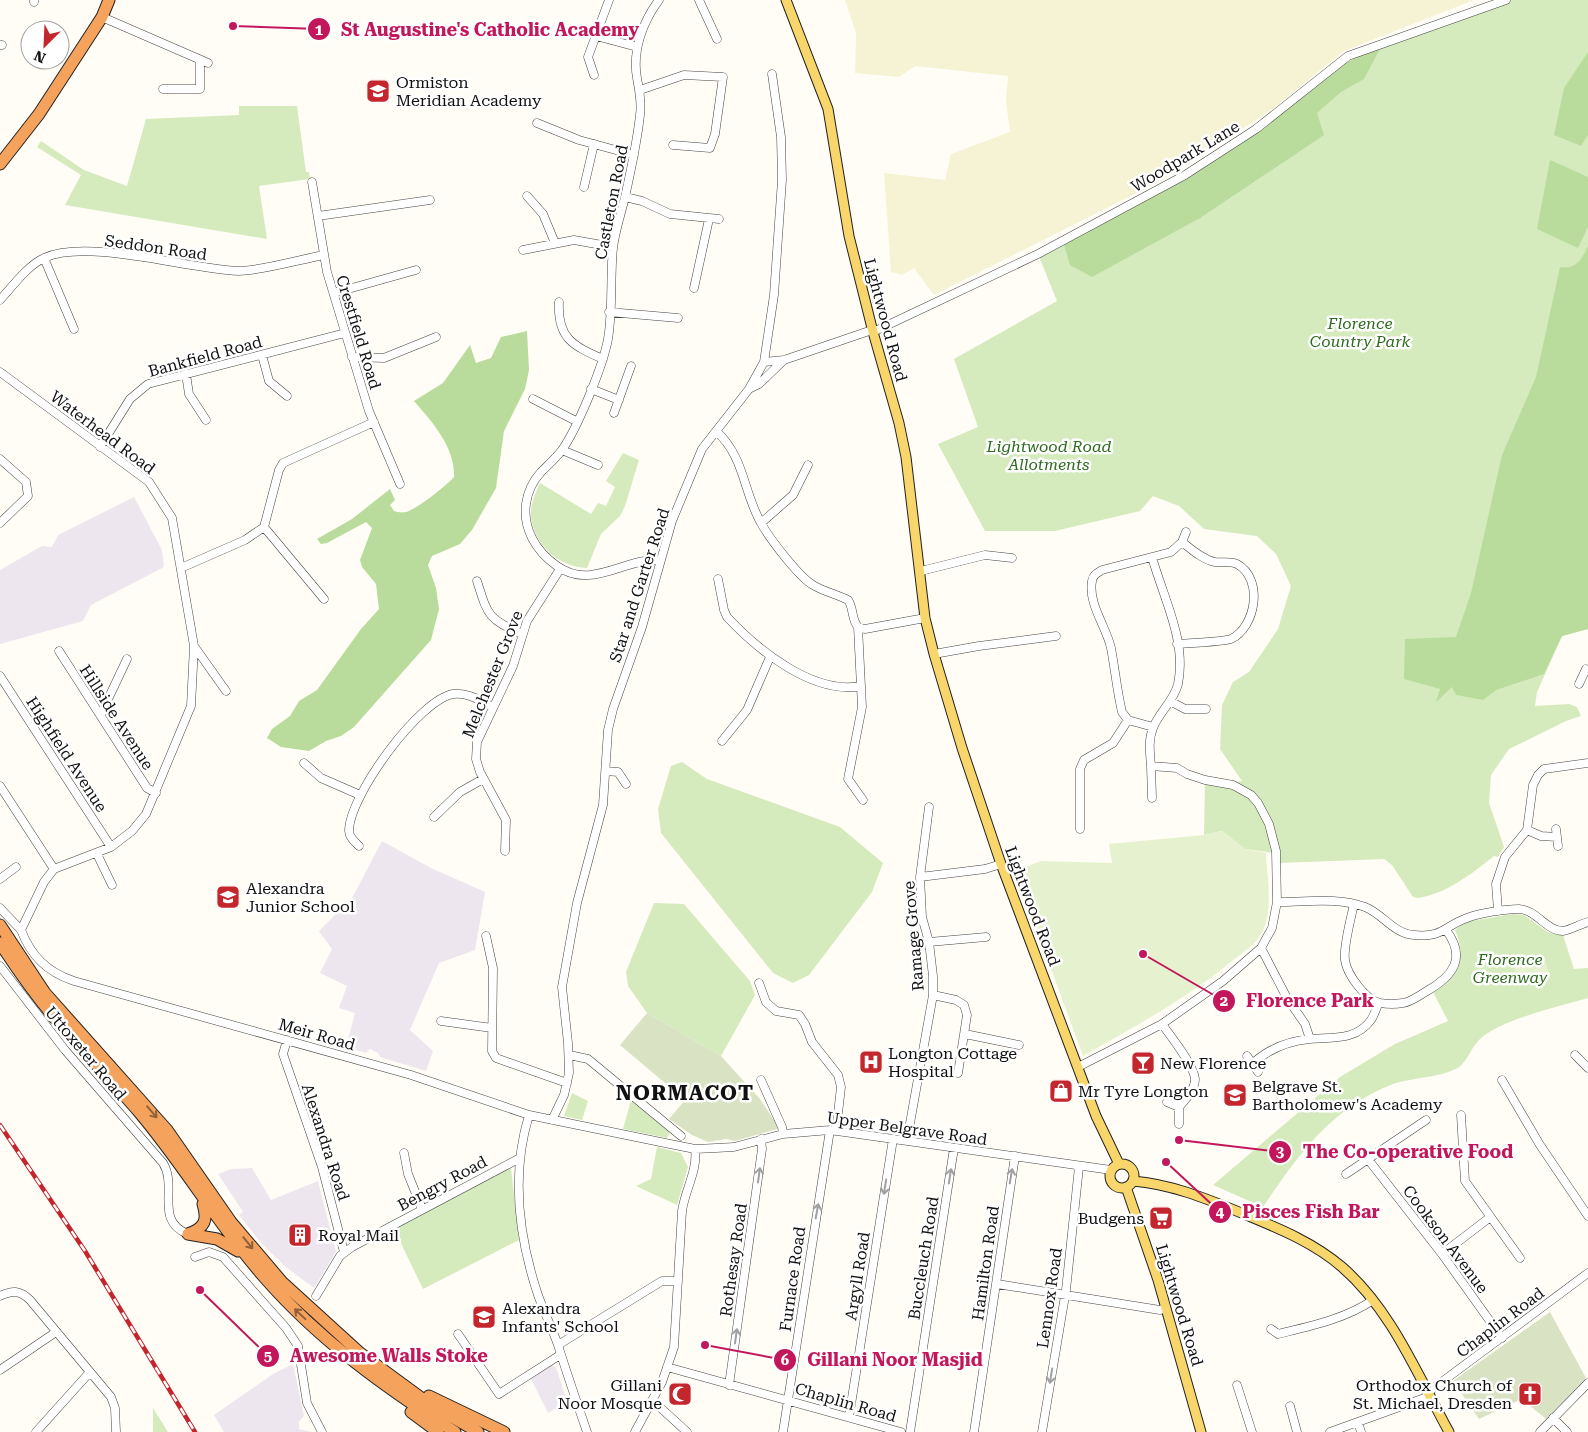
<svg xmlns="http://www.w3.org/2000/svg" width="1588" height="1432" font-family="'Roboto Serif',serif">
  <rect width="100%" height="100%" fill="#fffdf5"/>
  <path fill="#eee6ef" d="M134,497L162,550L164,567L91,605L83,621L0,644V570L42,546L52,547L58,535Z
    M382,841L431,868L485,892L475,950L439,963L410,1030L433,1051L426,1071L380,1057L378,1053L370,1049L366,1053L346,1047L355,1013L339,1008L347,986L320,973L332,949L319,931L352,898Z
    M252,1168L271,1200L318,1181L336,1252L314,1288L287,1268L262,1244L239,1215L243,1212L218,1174L231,1169Z
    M293,1364L304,1416L299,1422V1429L312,1432H224L214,1415L273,1374Z
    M551,1365L556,1367L567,1402L548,1413L531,1379Z"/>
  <path fill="#f6f3d4" d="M845,0H1474L1344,51L1270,111L1164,179L934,295L914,268L902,275L891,272L884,173L945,180L951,154L1010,132L1006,101L1008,76L915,66L899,77L855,73L856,33Z"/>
  <path fill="#d5ebbd" d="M1506,0H1588V629L1562,636L1537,692L1535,706L1569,704L1577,707L1581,716L1566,721L1509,749L1491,775L1489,803L1504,847L1498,857L1494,856C1473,873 1446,894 1418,898L1413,897L1392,865L1384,859L1280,863L1274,853L1245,849L1222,831L1204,835L1205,780L1227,783L1242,781L1220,749L1222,705L1233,682L1249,672L1278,629L1291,586L1276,554L1257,536L1204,529L1179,506L1153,496L1140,511L1055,531H985L938,444L978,427L954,359L1057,301L1038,254L1185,175L1382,46Z
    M239,106H297L306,172H309L310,179L259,186L267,239L65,205L81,175L37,147L41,141L84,170L127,186L146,119L239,115Z
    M623,453L639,460L625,506L620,516L601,534L587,568C559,567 534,545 531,517C530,505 535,494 540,483L591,514L598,503L606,506L615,487L606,481Z
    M682,762L707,779L840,827L883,863L872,892L809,975L793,983L773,973L661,833L658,809L671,766Z
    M654,903L684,904L750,981L755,995L721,1056L647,1013L628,986L626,972Z
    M1513,914L1524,915L1549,933L1563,935L1574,969L1588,968V998C1560,1006 1499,1020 1479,1040C1471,1048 1468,1060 1459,1067C1445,1077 1410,1078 1393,1084C1330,1109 1299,1154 1263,1207L1213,1185L1340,1077L1395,1044L1448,1021L1433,992C1456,977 1467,956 1455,930L1465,922Z
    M572,1093L588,1101L582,1120L564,1116Z
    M631,1100L670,1132L667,1138L623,1129Z
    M657,1147L681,1153L688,1167L677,1205L636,1186L651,1179Z
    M511,1168L519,1240L423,1289L394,1229Z
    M153,1408L168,1432H153Z"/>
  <path fill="#b9dc9c" d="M1382,45L1364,79L1341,92L1317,113L1324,135L1200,218L1092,277L1070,265L1063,241L1256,129L1327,72Z
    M1588,52V135L1581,146L1554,135L1564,88Z
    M1550,160L1588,177V227L1578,248L1537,229Z
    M1588,246V629L1562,636L1544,674L1496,690L1483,700L1456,695L1452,687L1436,702L1440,689L1404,679L1405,639L1456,637L1471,593L1502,455L1536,377L1560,267C1576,270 1582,259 1588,246Z
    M527,331L529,370L525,389L504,431L496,488L472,530L460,544L432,556L428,565L436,588L439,609L431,640L354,727L341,736L326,741L309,751L281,747L267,738L272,729L290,716L299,701L317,690L361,629L379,609L376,584L362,567L360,560L372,528L366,522L327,543L321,544L317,539L352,519L390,489L395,500L390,505L394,511C397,512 402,513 406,512C417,509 446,486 454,477C455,447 433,423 414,401L443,383L470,345L476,363L491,358L501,337Z"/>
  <path fill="#d9e3c4" d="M647,1013L721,1056L760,1099L778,1126L777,1129L735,1141L726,1139L708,1142L692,1135L669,1119L685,1100L620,1045Z
    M1550,1312L1586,1378L1546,1419L1522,1399L1479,1419L1453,1381Z"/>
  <path fill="#e6f2cf" d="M1222,831L1245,849L1266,853C1267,876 1273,906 1264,928C1259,942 1247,949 1236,958C1189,997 1136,1026 1083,1056L1015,871L1041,861L1112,863L1109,844L1204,835Z
    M1544,958L1550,976L1519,985L1514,967Z"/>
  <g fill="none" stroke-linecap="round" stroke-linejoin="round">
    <g stroke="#444" stroke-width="9">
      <path id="minor" d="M34,0V2
        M659,0C643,21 632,51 637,78C639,90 642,102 640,115C637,143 631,170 625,197C621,214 615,231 613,248C610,278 613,309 608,339C603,366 578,427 562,450C556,458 548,465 541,472C524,491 521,516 532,538C538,550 547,559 557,566C592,591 625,557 661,560
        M699,0L717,39
        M102,17L208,63
        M596,36L637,47
        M0,45H2
        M594,75L588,57L609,0
        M163,89H200V60
        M640,90L684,75L723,77L715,134L710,148L673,145
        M537,123L579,140L634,155
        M312,182L327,272L369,411L400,484
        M584,187L594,144
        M527,196L543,214L555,243
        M625,197L642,201L670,214L719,219
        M318,216L430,200
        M523,250L574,240L613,247
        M44,258L74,329
        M694,288L709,219
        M334,293L416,270
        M0,300C12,287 27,266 44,258C88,238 187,269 239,271C260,271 302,259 324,255
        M559,302C557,338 573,346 603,359
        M609,312L678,318
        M873,332L1038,254L1185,175L1256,129L1348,56L1506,0
        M262,355L269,381L287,396
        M352,357L384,358L436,337
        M764,362L784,360L872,330
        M0,372L149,482L172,518L194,646L191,706L146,814L132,831L111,847L54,869L44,882L21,930C31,956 47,972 74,981L411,1075L529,1115L670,1144L695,1149L716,1148L734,1147L783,1134L830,1130L1111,1170
        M186,374L189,394L206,420
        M591,389L619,400
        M749,389L759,384L784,360
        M533,399L576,421
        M614,413L631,366
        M716,431C745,457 743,492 761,523C769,538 799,577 813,585C824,592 837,594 848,600C854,608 851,619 858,627
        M100,447L130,399L148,384L345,333
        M562,450L598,465
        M0,459L26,482L28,496L0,523
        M761,523L793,495L808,465
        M264,527L324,599
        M1182,542L1186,532
        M181,568L245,540L264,527L279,470L283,463L374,422
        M921,571L985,555L1012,558
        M718,579L724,610L727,617C758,650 813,695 861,686
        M477,581C488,616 488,619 522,634
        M194,646L226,691
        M59,651L147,788L156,793
        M934,654L979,646L1056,636
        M0,676L111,847
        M1579,684L1586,669
        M1170,701L1185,709H1206
        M101,714L127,659
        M1153,727L1128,720L1122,712C1117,691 1115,669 1111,648C1106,626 1088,604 1092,581C1093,575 1097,573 1102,570L1171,552L1182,542C1191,549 1203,560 1215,562C1222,563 1231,561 1237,564C1264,579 1256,627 1231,639C1222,642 1190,643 1177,644
        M722,741L747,710L770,657
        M304,763L321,778L360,795
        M1151,766L1152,798
        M606,771L618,772L626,784
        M0,786L54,869
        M863,800L848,779L862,707L858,627L865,629L925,618
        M434,817L460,792L483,779
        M1080,829V769L1084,760L1113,743L1128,720
        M1556,829L1558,846
        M1527,830L1541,836L1557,837
        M359,846C355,842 349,837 349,831C349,796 419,700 453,694C468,692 481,701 493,707
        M505,851L506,820L480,772L476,759L477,742L513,666L527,621L560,569
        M97,854L112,885
        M920,877L985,869L1001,864
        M0,879L16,867
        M1277,902C1305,902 1339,897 1365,907C1383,914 1394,934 1414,935C1443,938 1444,926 1467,918C1479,913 1506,909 1519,909C1537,910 1546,931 1563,931C1571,930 1580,924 1588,922
        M1354,904C1351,918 1343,947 1345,960C1347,975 1366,1000 1380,1003C1387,1004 1397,1004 1403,1003C1411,1002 1420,995 1427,991C1453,976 1467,958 1446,930
        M0,908L21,930
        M1498,911L1496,884L1505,857L1527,830L1533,785L1538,775L1544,769L1588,763
        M486,936L493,968L492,1051L496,1058L567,1083
        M929,942L986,937
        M1261,948L1287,998L1305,1024L1310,1039
        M0,966L65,1050L163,1163C178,1187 154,1221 188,1234
        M759,983L766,1002L776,1011L799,1015L805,1024L812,1042L838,1075L841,1087L836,1131
        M933,995L956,1000L964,1005L967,1015L958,1073
        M441,1021L492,1028
        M1162,1024C1171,1037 1194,1065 1195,1079C1195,1090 1185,1100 1179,1107L1167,1102
        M965,1034L1019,1045
        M287,1040L283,1054L322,1167L344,1252
        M569,1055L588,1059L681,1136
        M1575,1055L1588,1068
        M1247,1056L1258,1072
        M1253,1063C1269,1049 1288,1041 1310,1039C1331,1037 1356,1041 1371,1020C1374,1016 1376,1008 1379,1003
        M1078,1067L1162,1024L1223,981L1261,948L1272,928L1277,902L1276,851L1269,824L1258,803L1251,795L1233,785L1205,780L1187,774L1177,768L1151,766C1150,753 1148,740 1153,728C1159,712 1174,701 1178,684C1187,641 1163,597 1152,557
        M761,1080L782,1127L783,1134
        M1502,1080L1540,1145L1588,1216
        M529,1115C511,1174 519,1238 538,1295C544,1312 552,1328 558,1345C567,1374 577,1403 587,1432
        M1461,1115L1465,1181L1520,1258
        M552,1120L564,1095L569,1073L568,1043L562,987L577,903L603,805L608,730L613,709L642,627L672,521L702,449L749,389L764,362L774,295L782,180L781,137L772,74
        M1179,1124V1107
        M907,1140L933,995V976L929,942L922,917L920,877L929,807
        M404,1153L408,1174L422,1209
        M1367,1158L1442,1254L1502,1338
        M1346,1174L1426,1120
        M1442,1254L1489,1218
        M195,1257L209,1252L223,1257L286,1328L298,1346L307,1403L322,1432
        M997,1284L1160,1310L1166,1308
        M0,1296C12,1290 20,1290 30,1300L111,1397L115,1408L116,1432
        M316,1296L340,1256L352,1247L520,1158
        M1271,1329L1278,1334C1311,1326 1345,1319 1373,1300
        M458,1334L499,1394L560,1355
        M558,1345L662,1281H678
        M667,1367L901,1432
        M0,1370L56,1332
        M729,1385L762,1149L761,1139
        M1237,1385L1252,1432
        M1427,1393L1588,1273
        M652,1400L687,1432
        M1290,1406L1297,1432
        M849,1417L893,1139
        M1553,1418L1567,1432
        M1358,1422L1361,1432
        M36,1432L90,1372
        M635,1432L662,1382L674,1347L682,1211C685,1190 698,1170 695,1149
        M783,1432L830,1130
        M910,1432L954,1148
        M974,1432L1015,1156
        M1042,1432L1066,1290L1079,1167
        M1330,1432L1430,1396
        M1540,1432L1588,1383"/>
    </g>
    <g stroke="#222" stroke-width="11">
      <path id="major" d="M786,0L828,109L849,236L873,332L899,423L906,457L925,618L934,654L962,748L1001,864L1096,1116L1119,1164
        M1110 1176a12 12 0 1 1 24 0a12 12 0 1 1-24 0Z
        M1133,1181C1170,1184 1205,1198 1239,1212C1275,1227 1312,1241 1342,1267C1391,1309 1418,1376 1449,1432
        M1126,1187L1158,1280L1201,1432"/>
    </g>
    <g stroke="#222" stroke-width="13">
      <path id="highway" d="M0,164L39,114L102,17L109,0
        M0,925L45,993L167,1130L231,1222L282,1282L360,1353L428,1403L478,1432
        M0,943C15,966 31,989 49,1011C77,1046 110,1078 139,1112C184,1165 219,1226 265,1278C319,1340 386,1388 455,1432
        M188,1234L217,1239L238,1251
        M188,1234C205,1228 208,1220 203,1204
        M429,1396L504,1432
        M411,1412L438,1432"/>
    </g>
    <use href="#minor" stroke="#fff" stroke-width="8"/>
    <use href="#major" stroke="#f9d66b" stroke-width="9"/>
    <use href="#highway" stroke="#f5a25d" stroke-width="11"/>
    <g stroke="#c4262e" stroke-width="4.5">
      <path id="rail" d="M0,1125L85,1251L195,1432"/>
    </g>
    <use href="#rail" stroke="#fff" stroke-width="2.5" stroke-dasharray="8" stroke-linecap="butt"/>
  </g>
  <defs><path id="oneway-shaft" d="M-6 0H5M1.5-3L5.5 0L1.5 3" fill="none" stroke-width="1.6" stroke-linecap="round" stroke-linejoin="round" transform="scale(1.25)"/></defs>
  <g stroke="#8e613b">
    <use href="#oneway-shaft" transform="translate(152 1112) rotate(49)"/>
    <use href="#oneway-shaft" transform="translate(248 1243) rotate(51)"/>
    <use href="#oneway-shaft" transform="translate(300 1314) rotate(-137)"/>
  </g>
  <g stroke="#a0a0a0">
    <use href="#oneway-shaft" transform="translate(759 1175) rotate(-82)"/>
    <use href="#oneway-shaft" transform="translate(950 1176) rotate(-81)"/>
    <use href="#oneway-shaft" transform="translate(1011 1176) rotate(-80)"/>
    <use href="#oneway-shaft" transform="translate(885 1187) rotate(99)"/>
    <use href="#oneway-shaft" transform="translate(817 1211) rotate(-80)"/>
    <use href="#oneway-shaft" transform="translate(736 1336) rotate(-82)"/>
    <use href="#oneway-shaft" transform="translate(1051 1376) rotate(99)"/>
  </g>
  <defs>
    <g id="school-square" transform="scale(1.25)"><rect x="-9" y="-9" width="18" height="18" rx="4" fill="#c4262e" stroke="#fff"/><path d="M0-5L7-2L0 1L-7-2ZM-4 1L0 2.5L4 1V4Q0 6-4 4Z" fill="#fff"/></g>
    <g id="hospital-square" transform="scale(1.25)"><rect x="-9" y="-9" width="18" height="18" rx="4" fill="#c4262e" stroke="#fff"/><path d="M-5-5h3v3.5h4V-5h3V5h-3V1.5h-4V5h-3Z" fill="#fff"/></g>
    <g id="bar-square" transform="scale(1.25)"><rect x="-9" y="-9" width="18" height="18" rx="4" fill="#c4262e" stroke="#fff"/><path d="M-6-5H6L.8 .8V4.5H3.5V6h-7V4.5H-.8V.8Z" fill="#fff"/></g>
    <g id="shop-square" transform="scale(1.25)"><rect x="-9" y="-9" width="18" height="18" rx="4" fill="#c4262e" stroke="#fff"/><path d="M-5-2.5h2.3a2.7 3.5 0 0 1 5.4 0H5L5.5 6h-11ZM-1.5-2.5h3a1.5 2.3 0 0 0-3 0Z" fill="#fff"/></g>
    <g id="supermarket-square" transform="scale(1.25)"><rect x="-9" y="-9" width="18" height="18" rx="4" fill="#c4262e" stroke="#fff"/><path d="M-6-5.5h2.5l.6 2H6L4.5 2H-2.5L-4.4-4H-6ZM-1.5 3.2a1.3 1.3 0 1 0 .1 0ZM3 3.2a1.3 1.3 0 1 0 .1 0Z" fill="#fff"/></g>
    <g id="building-square" transform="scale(1.25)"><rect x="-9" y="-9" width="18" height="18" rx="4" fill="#c4262e" stroke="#fff"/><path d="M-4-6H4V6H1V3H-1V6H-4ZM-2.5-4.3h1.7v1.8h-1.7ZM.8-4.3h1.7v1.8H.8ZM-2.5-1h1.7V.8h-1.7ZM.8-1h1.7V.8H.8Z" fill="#fff"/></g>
    <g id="mosque-square" transform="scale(1.25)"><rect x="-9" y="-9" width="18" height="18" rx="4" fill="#c4262e" stroke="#fff"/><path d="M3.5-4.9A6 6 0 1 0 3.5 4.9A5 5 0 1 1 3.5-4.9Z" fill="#fff"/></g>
    <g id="church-square" transform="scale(1.25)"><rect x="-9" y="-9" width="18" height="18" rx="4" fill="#c4262e" stroke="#fff"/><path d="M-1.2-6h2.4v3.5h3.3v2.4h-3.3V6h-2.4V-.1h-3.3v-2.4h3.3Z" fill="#fff"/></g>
  </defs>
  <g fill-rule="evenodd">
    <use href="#school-square" x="378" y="91"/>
    <use href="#school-square" x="228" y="897"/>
    <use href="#hospital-square" x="871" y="1062"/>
    <use href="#bar-square" x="1143" y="1063"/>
    <use href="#shop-square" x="1061" y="1091"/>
    <use href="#school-square" x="1235" y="1095"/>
    <use href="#supermarket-square" x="1161" y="1218"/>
    <use href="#building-square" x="300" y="1235"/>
    <use href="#school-square" x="484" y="1317"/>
    <use href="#mosque-square" x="680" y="1394"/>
    <use href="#church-square" x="1530" y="1394"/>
  </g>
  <g text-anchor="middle" stroke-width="5" stroke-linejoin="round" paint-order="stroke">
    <g font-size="16" fill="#111" stroke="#fff" text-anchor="start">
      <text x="396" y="88">Ormiston<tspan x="396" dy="18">Meridian Academy</tspan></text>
      <text x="246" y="894">Alexandra<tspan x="246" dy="18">Junior School</tspan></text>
      <text x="888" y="1059">Longton Cottage<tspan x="888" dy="18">Hospital</tspan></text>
      <text x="1160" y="1069">New Florence</text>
      <text x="1252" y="1092">Belgrave St.<tspan x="1252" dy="18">Bartholomew's Academy</tspan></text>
      <text x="1078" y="1097">Mr Tyre Longton</text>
      <text x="1144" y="1224" text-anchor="end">Budgens</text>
      <text x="318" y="1241">Royal Mail</text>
      <text x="502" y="1314">Alexandra<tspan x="502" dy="18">Infants' School</tspan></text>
      <text x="662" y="1391" text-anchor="end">Gillani<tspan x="662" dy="18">Noor Mosque</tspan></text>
      <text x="1512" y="1391" text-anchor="end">Orthodox Church of<tspan x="1512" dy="18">St. Michael, Dresden</tspan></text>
    </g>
    <g font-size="16" fill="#111" stroke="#fff">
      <text transform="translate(1185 156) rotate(-31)" y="6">Woodpark Lane</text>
      <text transform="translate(611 202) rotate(-79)" y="6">Castleton Road</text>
      <text transform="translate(156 247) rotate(8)" y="6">Seddon Road</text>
      <text transform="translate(886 320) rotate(75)" y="6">Lightwood Road</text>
      <text transform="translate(359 332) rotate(73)" y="6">Crestfield Road</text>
      <text transform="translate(205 356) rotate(-15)" y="6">Bankfield Road</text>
      <text transform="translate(103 432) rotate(37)" y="6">Waterhead Road</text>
      <text transform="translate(639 585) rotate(-72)" y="6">Star and Garter Road</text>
      <text transform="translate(492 674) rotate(-68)" y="6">Melchester Grove</text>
      <text transform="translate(117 717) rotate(57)" y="6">Hillside Avenue</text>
      <text transform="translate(67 754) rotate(57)" y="6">Highfield Avenue</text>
      <text transform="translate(1033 906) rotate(69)" y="6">Lightwood Road</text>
      <text transform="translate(913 936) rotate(-95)" y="6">Ramage Grove</text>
      <text transform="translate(317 1034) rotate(16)" y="6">Meir Road</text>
      <text transform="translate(86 1053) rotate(50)" y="6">Uttoxeter Road</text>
      <text transform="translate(907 1128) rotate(8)" y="6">Upper Belgrave Road</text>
      <text transform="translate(326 1142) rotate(72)" y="6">Alexandra Road</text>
      <text transform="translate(442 1183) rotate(-28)" y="6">Bengry Road</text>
      <text transform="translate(1446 1239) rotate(53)" y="6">Cookson Avenue</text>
      <text transform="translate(923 1258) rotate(-81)" y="6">Buccleuch Road</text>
      <text transform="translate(733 1260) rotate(-82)" y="6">Rothesay Road</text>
      <text transform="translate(985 1263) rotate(-82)" y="6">Hamilton Road</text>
      <text transform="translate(857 1276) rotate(-81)" y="6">Argyll Road</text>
      <text transform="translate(792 1279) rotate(-82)" y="6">Furnace Road</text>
      <text transform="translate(1049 1298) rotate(-82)" y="6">Lennox Road</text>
      <text transform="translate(1180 1305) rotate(73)" y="6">Lightwood Road</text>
      <text transform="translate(1500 1322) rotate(-37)" y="6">Chaplin Road</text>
      <text transform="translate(846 1402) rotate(16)" y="6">Chaplin Road</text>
    </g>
    <g font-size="16" font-style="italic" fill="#2f6b1f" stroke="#fff">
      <text x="1360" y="329">Florence<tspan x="1360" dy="18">Country Park</tspan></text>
      <text x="1049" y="452">Lightwood Road<tspan x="1049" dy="18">Allotments</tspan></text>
      <text x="1510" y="965">Florence<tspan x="1510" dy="18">Greenway</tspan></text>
    </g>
    <g font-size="21" font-weight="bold" letter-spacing="1" fill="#111" stroke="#fff">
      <text x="685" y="1100">NORMACOT</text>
    </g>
  </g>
  <path fill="none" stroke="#c2185b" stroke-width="2" d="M233 26L319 29M1143 954L1224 1001M1179 1140L1280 1152M1166 1162L1220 1212M200 1290L268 1356M705 1345L785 1360"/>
  <g fill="#c2185b" stroke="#fff" stroke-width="2">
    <circle cx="233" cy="26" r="5"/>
    <circle cx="1143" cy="954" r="5"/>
    <circle cx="1179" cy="1140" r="5"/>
    <circle cx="1166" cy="1162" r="5"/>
    <circle cx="200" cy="1290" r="5"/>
    <circle cx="705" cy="1345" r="5"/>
    <circle cx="319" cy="29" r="12"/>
    <circle cx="1224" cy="1001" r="12"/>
    <circle cx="1280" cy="1152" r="12"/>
    <circle cx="1220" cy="1212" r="12"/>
    <circle cx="268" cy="1356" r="12"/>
    <circle cx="785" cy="1360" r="12"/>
  </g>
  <g font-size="15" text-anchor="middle" font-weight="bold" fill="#fff">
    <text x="319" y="35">1</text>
    <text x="1224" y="1006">2</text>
    <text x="1280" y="1157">3</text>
    <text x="1220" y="1217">4</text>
    <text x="268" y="1361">5</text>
    <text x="785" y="1365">6</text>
  </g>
  <g font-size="18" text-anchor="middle" font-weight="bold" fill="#c2185b" stroke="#fff" stroke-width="5" stroke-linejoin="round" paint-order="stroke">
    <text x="490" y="36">St Augustine's Catholic Academy</text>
    <text x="1310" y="1007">Florence Park</text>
    <text x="1408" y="1158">The Co-operative Food</text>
    <text x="1311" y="1218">Pisces Fish Bar</text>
    <text x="389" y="1362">Awesome Walls Stoke</text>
    <text x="895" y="1366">Gillani Noor Masjid</text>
  </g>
  <g transform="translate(45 45) rotate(204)"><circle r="24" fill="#ffffff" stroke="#a0a0a0"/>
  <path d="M0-4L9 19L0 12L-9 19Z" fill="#c4262e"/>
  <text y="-8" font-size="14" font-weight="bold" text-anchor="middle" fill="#111111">N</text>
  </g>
</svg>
